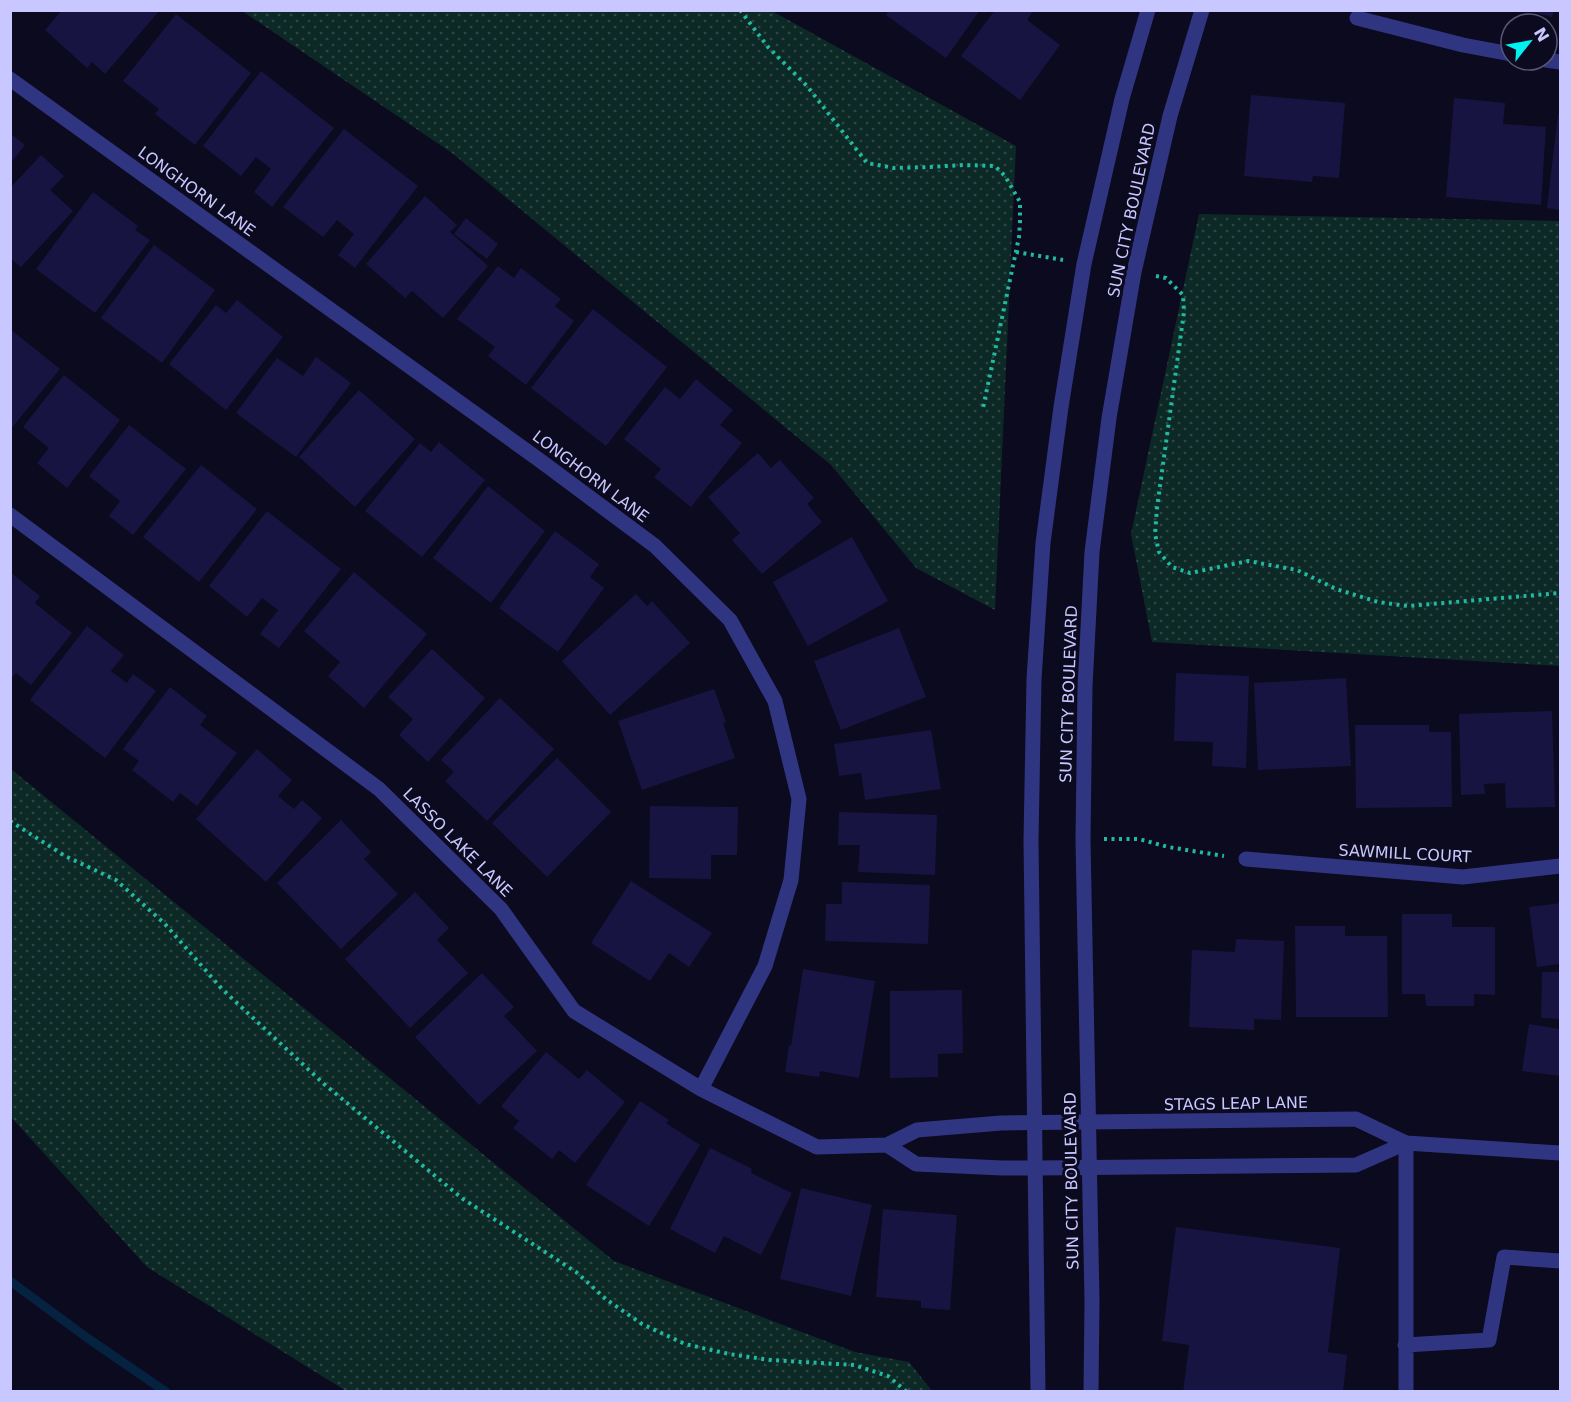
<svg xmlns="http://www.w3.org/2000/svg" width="1571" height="1402" font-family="'DejaVu Sans',sans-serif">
  <defs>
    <pattern id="grass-dots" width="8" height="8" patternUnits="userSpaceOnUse" patternTransform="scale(1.5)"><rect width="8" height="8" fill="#0c2925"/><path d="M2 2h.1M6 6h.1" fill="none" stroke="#2e4746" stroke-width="1.8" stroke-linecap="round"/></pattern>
  </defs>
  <rect width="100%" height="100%" fill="#0b0a1e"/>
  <path fill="url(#grass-dots)" d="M242,11H772L1016,146L995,610L916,568L831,465L452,153Z
    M1199,214L1560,221V666L1152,642L1131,534Z
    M11,769L614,1261L855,1352L909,1362L932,1391H346L147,1267L11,1117Z"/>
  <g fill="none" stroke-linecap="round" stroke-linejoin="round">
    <path stroke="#062241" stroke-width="9" d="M10,1281L86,1337L166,1392"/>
  </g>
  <path fill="#181441" d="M62,10H160L105,74L92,62L87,68L45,30Z
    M889,10H980L946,58L886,15Z
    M995,10H1034L1027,20L1060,45L1020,100L961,56Z
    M1525,10H1554L1552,17Z
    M176,14L251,73L195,145L155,114L159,109L123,81Z
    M261,71L334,128L272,207L254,192L271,169L256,157L241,176L203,146Z
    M1251,95L1345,103L1339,178L1313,176L1312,182L1244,176Z
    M1454,98L1505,103L1503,124L1546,127L1541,205L1446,197Z
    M1558,114H1560V210L1547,208Z
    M344,129L418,186L355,268L338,255L354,234L337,220L323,237L283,207Z
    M10,133L25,145L10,164Z
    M41,155L64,176L50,190L73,211L21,267L10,258V188Z
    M93,192L138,226L135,230L150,240L95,313L36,269Z
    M425,196L457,225L450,232L488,266L443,318L412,291L405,298L366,264Z
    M466,218L498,244L487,259L454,234Z
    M154,245L215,290L162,363L101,318Z
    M498,266L514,278L521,268L561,299L555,306L574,321L526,385L488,356L495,347L457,319Z
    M237,300L283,337L226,410L169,364L216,305L226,313Z
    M593,309L667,367L606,446L531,388Z
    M10,329L60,369L10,430Z
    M316,357L351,383L296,457L236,413L277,358L303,376Z
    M64,375L120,420L67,488L37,463L49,448L23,427Z
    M696,379L733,410L720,425L742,443L691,507L654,477L661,469L624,439L665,387L680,399Z
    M359,390L415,439L355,507L299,457Z
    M129,425L186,469L133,535L109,516L120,501L89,476Z
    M439,442L485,480L422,557L365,511L420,443L431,452Z
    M758,453L771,468L780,460L814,498L807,504L822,522L762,574L732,540L740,533L708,497Z
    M201,465L257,509L199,582L143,537Z
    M488,486L545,531L491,603L433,558Z
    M267,511L341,569L279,648L260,634L278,610L262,598L247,617L209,586Z
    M555,531L599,564L590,577L604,588L558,652L499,608Z
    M852,537L888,601L808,646L773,582Z
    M10,572L40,596L35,603L72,633L31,685L16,673L10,680Z
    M354,572L427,634L364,708L328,676L340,662L304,631Z
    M636,594L647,606L652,601L690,643L610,715L562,661Z
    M87,626L124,655L111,671L127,683L133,674L156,691L105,758L30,700Z
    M899,628L926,697L841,730L814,661Z
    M432,649L485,698L428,762L399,735L413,719L388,697Z
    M1176,673L1249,676L1246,768L1212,766L1213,742L1174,741Z
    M1346,678L1351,766L1258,770L1254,683Z
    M170,687L207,716L200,725L237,753L197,806L180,793L173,802L132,770L139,761L123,749Z
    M714,689L726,722L723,723L735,758L642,790L618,721Z
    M500,698L554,749L487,821L445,781L454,772L441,760Z
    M1552,711L1555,807L1506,808L1505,783L1484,784L1485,794L1461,795L1459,714Z
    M1355,725H1429V732H1451L1452,807L1356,808Z
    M931,730L941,789L865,800L861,773L839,776L834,744Z
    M257,749L292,780L278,796L294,809L302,800L322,818L266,882L196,819Z
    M557,758L611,812L547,877L492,823Z
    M650,806L738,807L737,855H711V879L649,878Z
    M839,812L937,815L935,875L858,872L860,845H838Z
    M341,820L371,852L364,859L398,894L341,949L277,883Z
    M631,881L712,933L689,967L669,953L650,981L591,943Z
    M842,882L930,885L928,944L825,941L826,904H842Z
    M415,892L449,928L437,940L468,973L410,1028L345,959Z
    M1560,903V964L1537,967L1529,907Z
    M1402,914H1452V927H1495V995L1474,994V1006H1426L1425,994H1402Z
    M1295,926H1345V936H1387L1388,1017H1296Z
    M1236,939L1284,941L1281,1020L1254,1019V1030L1189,1027L1192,950L1235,952Z
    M803,969L875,981L859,1078L820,1071L819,1077L785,1072L789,1045L791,1046Z
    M1542,972H1560V1019L1541,1018Z
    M482,973L514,1007L504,1016L537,1051L479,1105L415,1037Z
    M962,990L963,1053L938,1054V1077L890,1078V991Z
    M1529,1024L1560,1029V1076L1522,1071Z
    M546,1052L579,1079L587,1070L625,1102L575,1163L559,1150L552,1159L513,1128L519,1121L501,1106Z
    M640,1101L669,1120L666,1123L700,1145L649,1226L586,1185Z
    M710,1148L752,1169L751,1173L792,1193L761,1255L724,1236L715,1253L670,1229Z
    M801,1188L872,1205L851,1296L780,1279Z
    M883,1209L957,1215L950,1310L921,1308V1301L876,1297Z
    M1176,1227L1340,1248L1328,1352L1347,1355L1343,1392H1183L1189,1345L1162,1341Z"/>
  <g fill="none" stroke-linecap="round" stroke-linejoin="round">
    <path stroke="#21baa0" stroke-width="4" stroke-dasharray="3 4.5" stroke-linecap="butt" d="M740,10L768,47L807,86L867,163L894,168L930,167L963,165L995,166L1005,176L1020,202V222L1019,237L983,408
      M1016,252L1063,260
      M1156,276L1166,278L1183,295L1184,312L1157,508L1155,534L1159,552L1172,567L1190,573L1248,561L1297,570L1336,589L1378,602L1408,606L1560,593
      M10,821L65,856L116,880L165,924L222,989L324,1084L463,1199L576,1272L607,1300L642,1324L685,1344L729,1354L770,1360L854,1365L888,1376L907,1392
      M1104,839H1139L1168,847L1224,856"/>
    <path stroke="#303582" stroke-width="15" d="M1405,1345L1489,1340L1504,1257L1560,1261
      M1406,1392V1143"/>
    <path stroke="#303582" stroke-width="15" d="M1357,18L1463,45L1511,54
      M1546,60L1560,62
      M10,79L538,459L655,546L730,620L775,701L799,799L791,880L765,966L701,1089
      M10,515L379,789L501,909L574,1011L701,1089L817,1147L887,1145L917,1130L1001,1123L1356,1119L1406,1143L1560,1153
      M1246,859L1463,877L1560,866
      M887,1145L916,1164L1002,1168H1036L1356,1165L1406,1143"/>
    <path stroke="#303582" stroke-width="15" d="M1038,1392L1031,840L1034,679L1043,543L1061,407L1084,264L1122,99L1148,10
      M1091,1392L1092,1301L1083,840L1085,686L1092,552L1109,418L1134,272L1170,116L1202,10"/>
  </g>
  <g text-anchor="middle" stroke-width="6" stroke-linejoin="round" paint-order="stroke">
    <g font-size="16" fill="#c8c7ff" stroke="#0b0a1e">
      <text transform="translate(197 191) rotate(36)" y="6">LONGHORN LANE</text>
      <text transform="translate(1131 210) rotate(-78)" y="6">SUN CITY BOULEVARD</text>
      <text transform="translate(591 476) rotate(37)" y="6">LONGHORN LANE</text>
      <text transform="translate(1068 694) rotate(-88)" y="6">SUN CITY BOULEVARD</text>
      <text transform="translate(458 842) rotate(45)" y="6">LASSO LAKE LANE</text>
      <text transform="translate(1405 853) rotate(3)" y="6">SAWMILL COURT</text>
      <text transform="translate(1236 1103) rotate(-1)" y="6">STAGS LEAP LANE</text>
      <text transform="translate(1071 1181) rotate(-91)" y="6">SUN CITY BOULEVARD</text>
    </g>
  </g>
  <rect width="1571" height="1402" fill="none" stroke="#c8c7ff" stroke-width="24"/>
  <g transform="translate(1529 42) rotate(59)"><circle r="28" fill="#0b0a1e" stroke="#575678" stroke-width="1.5"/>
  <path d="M0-4.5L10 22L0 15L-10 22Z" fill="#00f2f1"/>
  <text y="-9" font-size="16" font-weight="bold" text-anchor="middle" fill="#c8c7ff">N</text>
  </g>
</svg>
